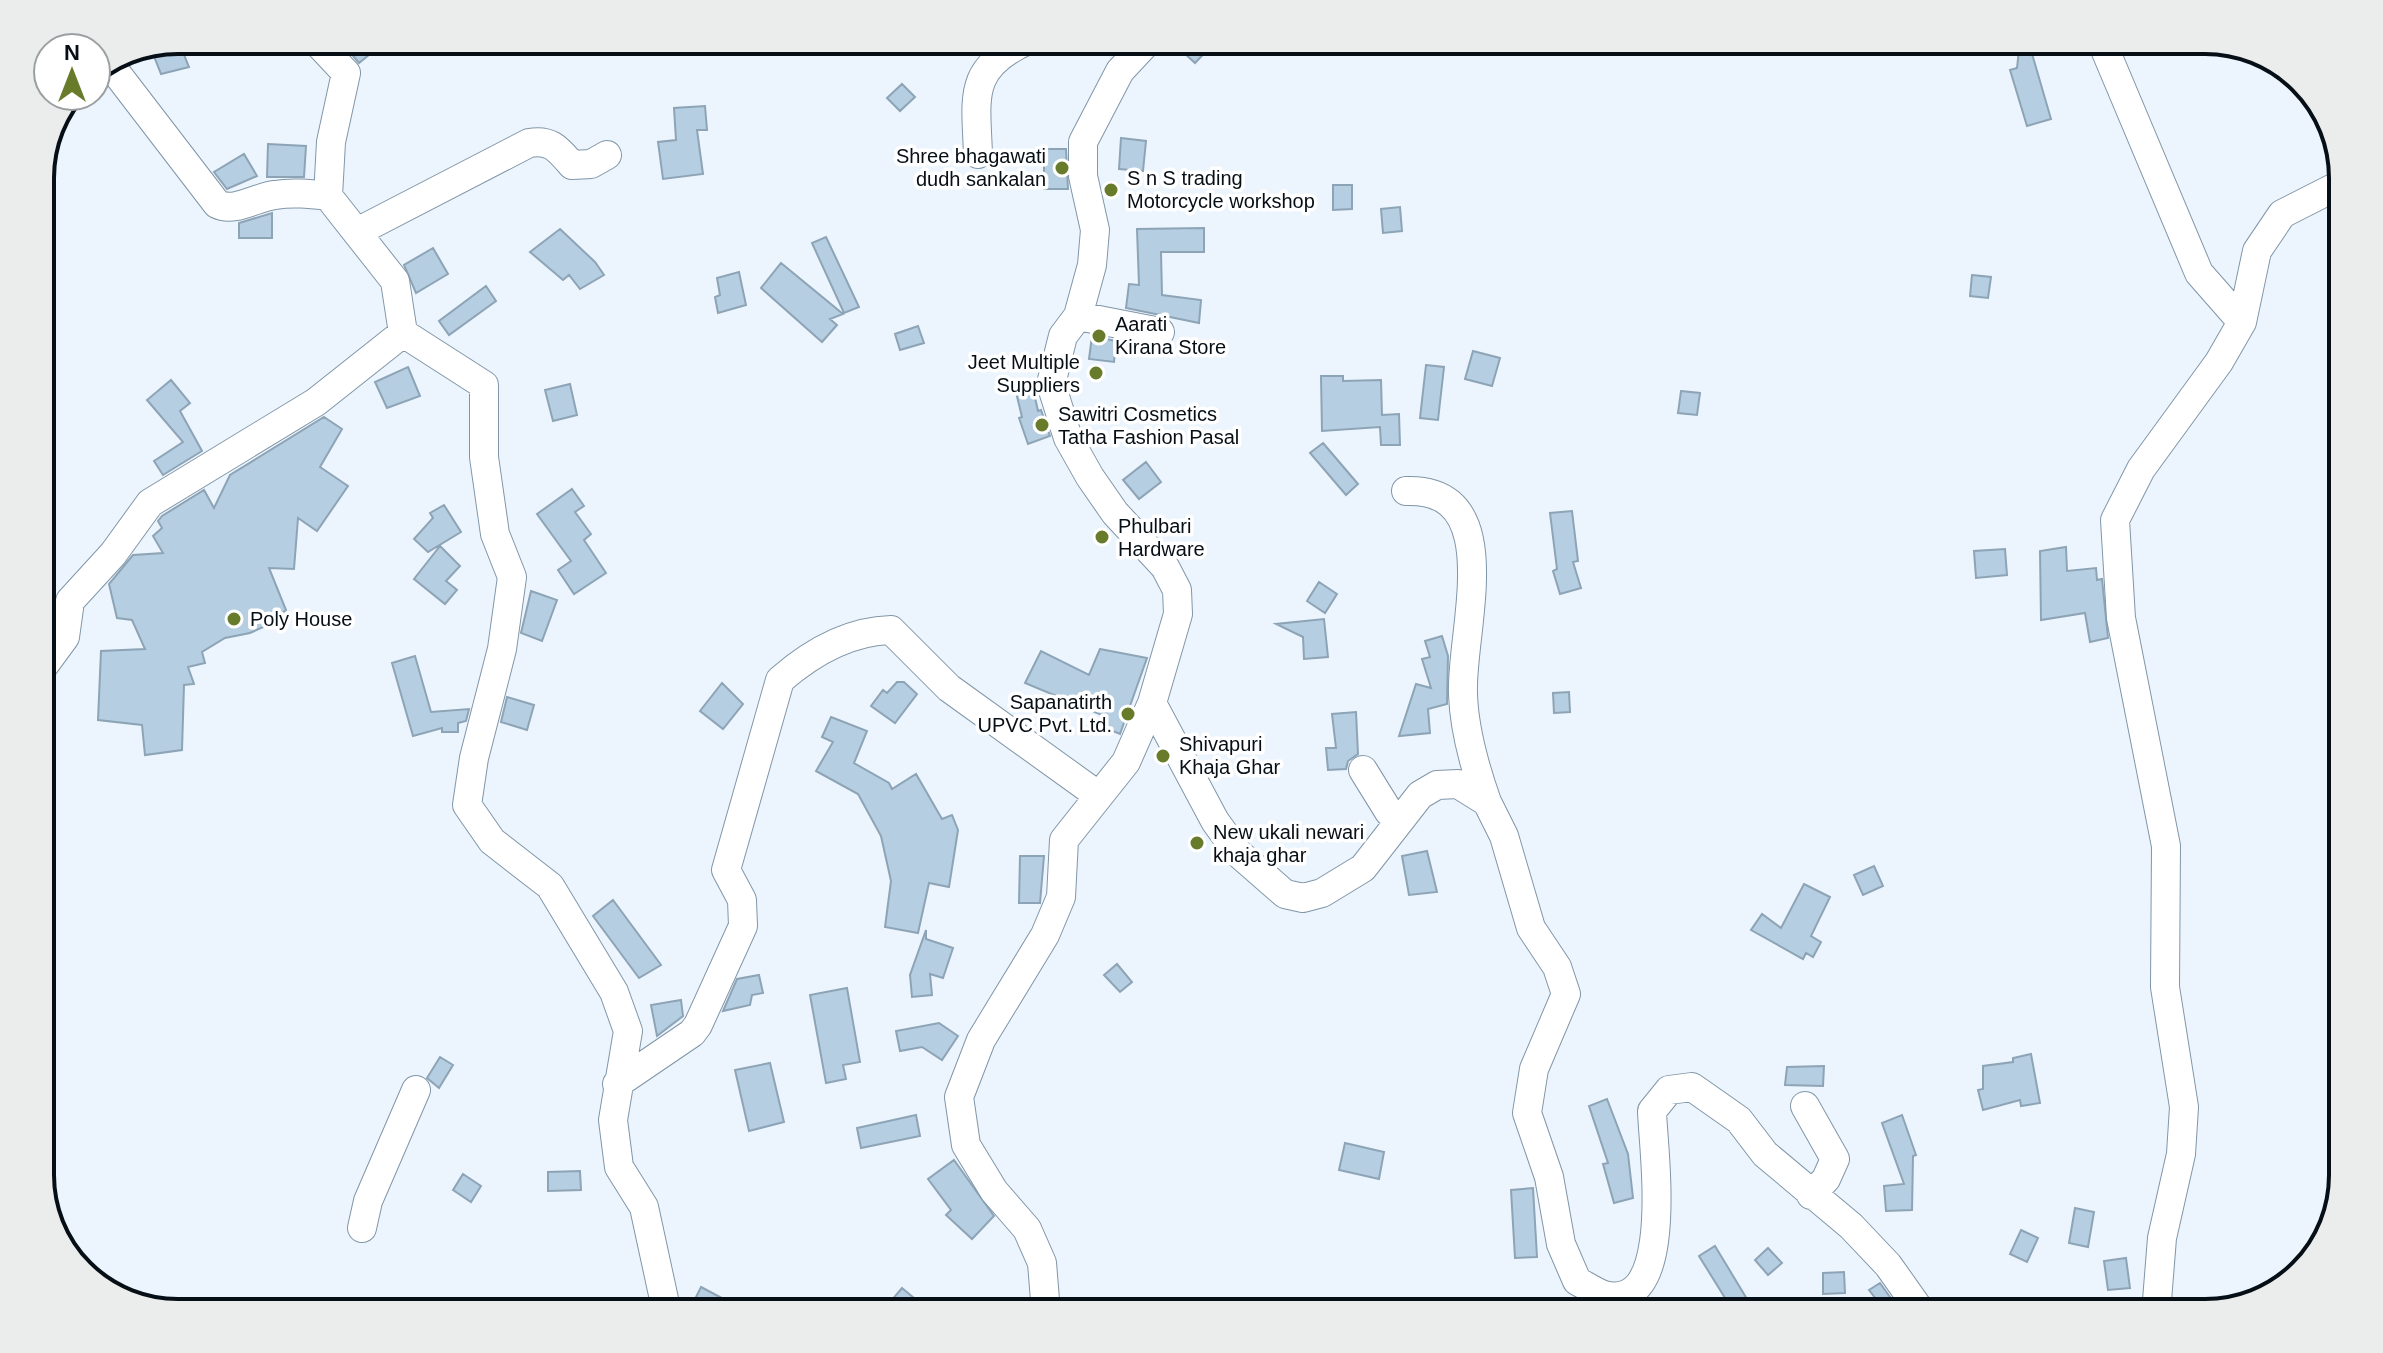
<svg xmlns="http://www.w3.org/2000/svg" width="2383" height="1353" font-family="Arial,sans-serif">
  <rect width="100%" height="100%" fill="#ecf5fd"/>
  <path fill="#b6cee1" stroke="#8da4b6" stroke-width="2" d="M178,40L189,67L161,74L150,46Z
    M340,40H365L375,50L359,63Z
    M1170,40H1217L1195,63Z
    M2020,40H2028L2051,119L2027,126L2010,70L2017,68Z
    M902,84L915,97L900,111L887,98Z
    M705,106L707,130H697L703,174L663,179L658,142L676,140L674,108Z
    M1121,138L1146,141L1143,171L1119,169Z
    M268,144L306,146L304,177H267Z
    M1044,149H1066L1068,189H1044Z
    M244,154L257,176L227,189L214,172Z
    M1333,185H1352V209L1333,210Z
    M1400,207L1402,231L1383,233L1381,209Z
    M272,213V238H239V223Z
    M1204,228V252H1161L1162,295L1201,300L1199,323L1126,308L1129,284L1139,285L1137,229Z
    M560,229L595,262L604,275L580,289L569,275L563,280L530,252Z
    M826,237L859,307L844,313L812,243Z
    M433,248L448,274L416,293L404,265Z
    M781,263L843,314L830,319L837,325L822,342L761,288Z
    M739,272L746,305L718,313L715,297L720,295L717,278Z
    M1972,275L1991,277L1988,298L1970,296Z
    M486,286L496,301L449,335L439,321Z
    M918,326L924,343L900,350L895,334Z
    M1092,336L1116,341L1114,362L1089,359Z
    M1473,351L1500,358L1492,386L1465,379Z
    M1426,365L1444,367L1438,420L1420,418Z
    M408,367L420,396L387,408L375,382Z
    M1321,376H1343V381L1381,380L1382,415L1399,414L1400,445H1381L1380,427L1322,431Z
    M171,380L190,403L180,411L202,451L163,475L154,461L183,442L147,400Z
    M1031,380L1038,411L1041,410L1050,436L1028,444L1019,418L1022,417L1014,384Z
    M570,384L577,415L553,421L545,390Z
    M1681,391L1700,393L1697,415L1678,413Z
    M324,417L342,429L320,467L348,486L317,531L298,518L294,569L269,568L286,610L270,624L250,633L225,638L202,652L205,663L188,667L194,684L184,685L182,750L145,755L142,725L98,720L101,651L145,649L132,620L117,618L109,584L133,555L163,553L153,536L162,528L158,521L162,516L204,490L214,508L230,475Z
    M1323,443L1358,484L1346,495L1310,453Z
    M1146,462L1161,482L1139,499L1123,480Z
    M572,489L584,506L575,512L591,534L584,540L606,573L574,594L558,570L571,561L537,514Z
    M444,505L461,532L428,552L414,539L433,518L430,513Z
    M1572,511L1578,561L1573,562L1581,588L1560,594L1553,571L1557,569L1550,513Z
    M440,546L460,566L446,581L457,590L445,604L414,579Z
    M2066,547L2067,571L2096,568L2097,580L2102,579L2108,638L2090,642L2085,613L2041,620L2040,551Z
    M2005,549L2007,575L1976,578L1974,551Z
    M1319,582L1337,594L1325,613L1307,601Z
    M531,591L557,600L542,641L521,633Z
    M1324,619L1328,657L1304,659L1303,637L1276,624Z
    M1442,636L1448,656L1447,704L1428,709L1430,733L1399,736L1416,684L1431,688L1422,659L1430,657L1425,641Z
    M1100,649L1147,658L1120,734L1098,725L1102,715L1025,683L1041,651L1089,675Z
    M415,656L431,712L469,709L466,721L458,723V732H442V728L413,736L392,663Z
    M897,682H904L917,694L895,723L871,706L883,690L887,693Z
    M722,683L743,704L723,729L700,711Z
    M1569,692L1570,712L1554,713L1553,693Z
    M507,697L534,705L527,730L501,722Z
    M1356,712L1358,754L1348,761L1346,769L1328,770L1326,748H1336L1332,714Z
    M831,717L867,731L854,763L889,783L892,789L916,774L942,819L952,815L958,830L949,887L929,883L918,933L885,927L891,881L881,836L858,794L816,771L833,742L822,737Z
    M1427,851L1437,892L1409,895L1402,856Z
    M1020,856H1044L1040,903H1019Z
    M1874,866L1883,886L1863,895L1854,875Z
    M1804,884L1830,897L1811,936L1821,942L1813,957L1806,953L1803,959L1751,930L1762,914L1781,928Z
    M613,900L661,965L639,978L593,916Z
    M926,930V939L953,948L943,978L930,974L932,995L912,997L910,975Z
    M1117,964L1132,982L1120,992L1104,975Z
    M759,975L763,993L752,995L750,1005L723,1011L737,979Z
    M847,988L860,1062L843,1065L846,1079L826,1083L810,995Z
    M681,1000L683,1016L657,1036L651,1005Z
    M939,1023L958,1036L942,1060L922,1047L900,1051L896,1031Z
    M2031,1054L2040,1103L2021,1106L2020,1100L1983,1110L1978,1090L1983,1089V1066L2013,1062V1058Z
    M440,1057L453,1065L439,1088L427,1078Z
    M770,1063L784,1122L749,1131L735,1070Z
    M1824,1066L1823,1086L1785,1085L1787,1067Z
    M1607,1099L1628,1154L1633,1198L1614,1203L1603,1164L1608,1163L1589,1106Z
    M916,1115L920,1136L861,1148L857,1128Z
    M1902,1115L1916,1155L1913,1156L1912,1210L1886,1211L1884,1186L1904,1184L1882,1123Z
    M1345,1143L1384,1152L1379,1179L1339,1170Z
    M954,1160L994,1216L972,1239L946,1215L951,1210L928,1179Z
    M580,1171L581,1190L548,1191V1172Z
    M463,1174L481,1186L471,1202L453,1190Z
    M1533,1188L1537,1257L1515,1258L1511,1190Z
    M2075,1208L2094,1212L2088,1247L2069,1243Z
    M2021,1230L2038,1238L2027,1262L2010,1254Z
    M1715,1246L1750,1304L1735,1313H1730L1722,1300L1725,1298L1699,1256Z
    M1768,1248L1782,1263L1768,1275L1755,1260Z
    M2126,1258L2130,1288L2108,1290L2104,1261Z
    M1844,1272L1845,1293L1823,1294V1273Z
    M1880,1283L1897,1307L1887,1313L1869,1290Z
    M701,1287L750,1313H703L691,1307Z
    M902,1288L932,1313H881Z"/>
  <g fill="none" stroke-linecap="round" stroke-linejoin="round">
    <g stroke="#8096a8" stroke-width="30">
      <path id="minor" d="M315,40L346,73L331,142L328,196L395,281L403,333L484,385V457L495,534L512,577L502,649L474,758L467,805L492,841L550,886L614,992L628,1031L613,1120L619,1167L644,1207L667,1313
        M2101,40L2199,273L2242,322
        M108,62L217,204C235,213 256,197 275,195C293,192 310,194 328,196
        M978,154C976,97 967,68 1028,40
        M357,232L529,143C551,139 558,149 572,165L591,164L607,155
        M1078,316L1160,332
        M1406,491C1509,487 1460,632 1463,694C1464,730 1475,768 1487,802
        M40,671L65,637L70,601L113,554L150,503L316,402L403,333
        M1152,703L1215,821L1238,853L1285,894L1303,898L1322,893L1363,868L1420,795L1437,785L1458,784L1487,802L1504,836L1531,928L1557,967L1566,994L1534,1069L1527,1113L1549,1177L1561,1244L1577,1281C1585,1285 1595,1292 1604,1295C1677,1314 1653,1149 1652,1111L1669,1090L1692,1087L1739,1120L1765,1154L1851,1226L1888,1265L1922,1313
        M1363,770L1389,812L1401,819
        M617,1084L692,1033L698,1025L743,926L742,900L726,870L780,680C811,653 849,631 891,630L949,688L1099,796
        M1805,1106L1835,1159L1826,1179L1811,1195
        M362,1228L368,1201L416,1090
        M1041,1313L1045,1300L1042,1263L1027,1229L994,1191L966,1145L959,1097L981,1040L1045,935L1061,897L1064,840L1126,762L1152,703L1178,614L1177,590L1165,567L1115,513L1090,477L1068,438L1051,384L1063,336L1078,316L1092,265L1095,230L1083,176V142L1120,71L1149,40
        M2156,1313L2162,1238L2181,1154L2184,1107L2165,987L2166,846L2121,618L2115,520L2141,469L2219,362L2242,322L2257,251L2282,214L2343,183"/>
    </g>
    <use href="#minor" stroke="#fff" stroke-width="28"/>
  </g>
  <g fill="#677b2b" stroke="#fff" stroke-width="3">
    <circle cx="1062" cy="168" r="8"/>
    <circle cx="1111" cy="190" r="8"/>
    <circle cx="1099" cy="336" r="8"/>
    <circle cx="1096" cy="373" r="8"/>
    <circle cx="1042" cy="425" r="8"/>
    <circle cx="1102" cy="537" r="8"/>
    <circle cx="234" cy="619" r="8"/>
    <circle cx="1128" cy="714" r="8"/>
    <circle cx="1163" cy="756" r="8"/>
    <circle cx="1197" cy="843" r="8"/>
  </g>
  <g text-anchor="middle" stroke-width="7" stroke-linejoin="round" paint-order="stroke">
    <g font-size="20" fill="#070f16" stroke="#fff" text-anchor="start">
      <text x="1046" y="163" text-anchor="end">Shree bhagawati<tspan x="1046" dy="23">dudh sankalan</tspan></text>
      <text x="1127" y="185">S n S trading<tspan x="1127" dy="23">Motorcycle workshop</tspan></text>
      <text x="1115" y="331">Aarati<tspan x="1115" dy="23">Kirana Store</tspan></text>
      <text x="1080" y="369" text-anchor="end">Jeet Multiple<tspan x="1080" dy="23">Suppliers</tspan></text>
      <text x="1058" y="421">Sawitri Cosmetics<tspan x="1058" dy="23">Tatha Fashion Pasal</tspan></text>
      <text x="1118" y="533">Phulbari<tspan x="1118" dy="23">Hardware</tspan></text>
      <text x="250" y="626">Poly House</text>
      <text x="1112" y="709" text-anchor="end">Sapanatirth<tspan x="1112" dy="23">UPVC Pvt. Ltd.</tspan></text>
      <text x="1179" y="751">Shivapuri<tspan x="1179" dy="23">Khaja Ghar</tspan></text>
      <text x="1213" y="839">New ukali newari<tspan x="1213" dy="23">khaja ghar</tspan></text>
    </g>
  </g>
  <path d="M0 0H2383V1353H0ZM178 54H2205A124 124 0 0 1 2329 178V1175A124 124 0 0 1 2205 1299H178A124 124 0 0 1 54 1175V178A124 124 0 0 1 178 54Z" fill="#ebecec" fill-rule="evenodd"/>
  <path fill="none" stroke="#070f16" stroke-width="4" d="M178 54H2205A124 124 0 0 1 2329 178V1175A124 124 0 0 1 2205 1299H178A124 124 0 0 1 54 1175V178A124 124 0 0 1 178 54Z"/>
  <g transform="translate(72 72)"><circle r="38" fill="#ffffff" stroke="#9c9fa2" stroke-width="2"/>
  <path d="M0-6L14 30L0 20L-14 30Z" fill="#677b2b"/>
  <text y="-12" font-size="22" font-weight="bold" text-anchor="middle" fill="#070f16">N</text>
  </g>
</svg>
